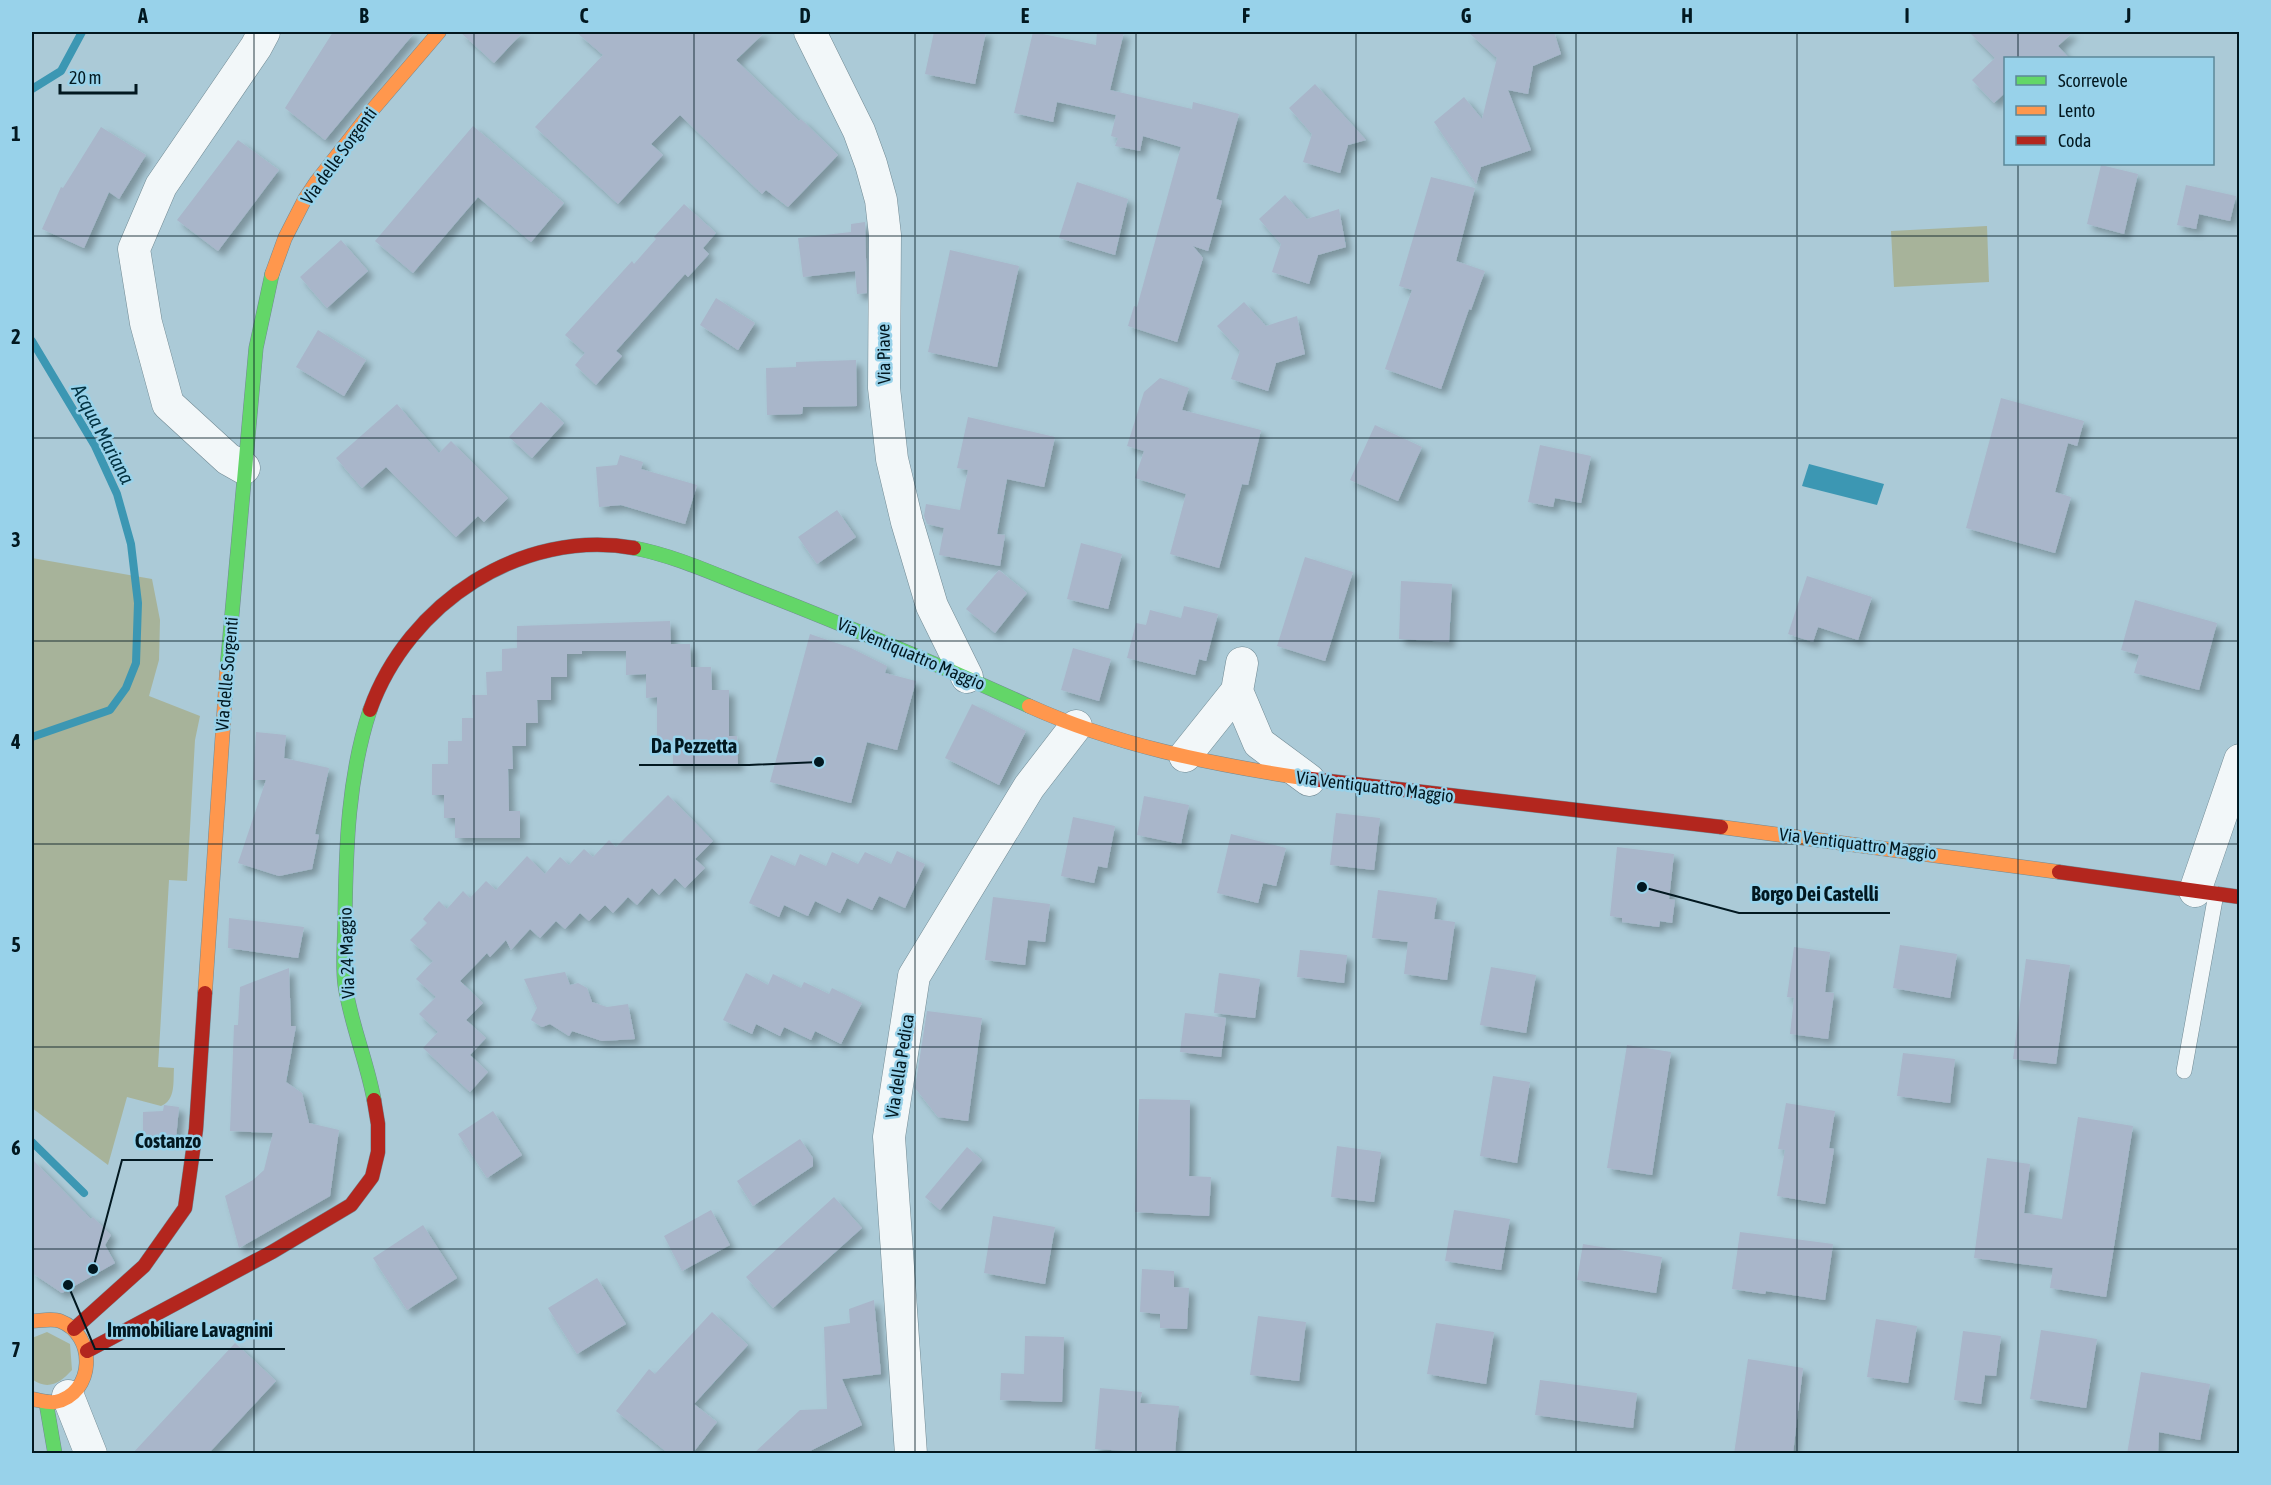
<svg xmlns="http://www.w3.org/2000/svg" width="2271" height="1485" font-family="'Asap Condensed',sans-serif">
  <defs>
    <filter id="shadow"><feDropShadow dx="5.5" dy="5.5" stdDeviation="3" flood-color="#0004"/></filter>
  </defs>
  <rect width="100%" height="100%" fill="#abcad7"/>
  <path fill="#a7b39a" d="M1987,226L1989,282L1894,287L1891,231Z
    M32,558L152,579L160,620L159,660L149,696L200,716L195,740L187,881L169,880L158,1067L174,1068C173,1082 176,1100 161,1106L127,1097L108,1165L32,1108Z
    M47,1332L70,1344L72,1370C60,1383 48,1391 32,1379V1338Z"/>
  <path fill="#3c97b3" d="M1809,464L1884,484L1877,505L1802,486Z"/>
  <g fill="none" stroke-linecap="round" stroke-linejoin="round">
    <path stroke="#3c97b3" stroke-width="8" d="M32,89L61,71L82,32
      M32,341L95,446L117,494L131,544L138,603L136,663L126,688L110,710L32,737
      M32,1142L84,1193"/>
  </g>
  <path fill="#a9b6ca" filter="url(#shadow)" d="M333,32H415L325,140L285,108Z
    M460,32H523L494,63Z
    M576,32H765L736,60L799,121L801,119L838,155L788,207L766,190L762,194L680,115L651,144L663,155L618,204L535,127L603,55Z
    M934,32H986L975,84L925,74Z
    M1033,32L1096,45L1097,32H1124L1110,90L1192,109L1193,102L1239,114L1216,199L1222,201L1208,251L1193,246L1203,258L1177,342L1128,326L1134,306L1137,307L1181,147L1143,136L1140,151L1115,146L1118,138L1111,136L1116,115L1057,102L1053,122L1014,113Z
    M1468,32H1554L1561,54L1533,66L1528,94L1508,90L1531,150L1481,167L1476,184L1434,122L1464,97L1482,119L1497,58Z
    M1969,32H2073L2058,46L2069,58H2006V92L1994,103L1972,80L1995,58Z
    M1315,84L1366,140L1348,145L1340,173L1303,162L1312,134L1289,108Z
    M473,126L564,203L531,242L478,197L413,273L375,241Z
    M101,127L146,155L119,199L109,192L84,248L42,229L61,187L63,188Z
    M238,140L279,170L218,251L177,220Z
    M2101,165L2138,174L2124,234L2087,224Z
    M1431,177L1475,188L1456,261L1485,271L1471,310L1469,309L1441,389L1385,369L1412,290L1399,286Z
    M1077,182L1128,199L1115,255L1059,238Z
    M2186,185L2236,196L2230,221L2199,214L2196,229L2177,225Z
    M1285,195L1307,219L1339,209L1346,247L1318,255L1309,284L1272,272L1281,244L1259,219Z
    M684,204L716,233L703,248L709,254L688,277L685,274L616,351L622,356L596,385L575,365L585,353L565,335L632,261L634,264L656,239L654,237Z
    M865,222L867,293L857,294L855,271L803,277L798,238L851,232V224Z
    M341,240L368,271L327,308L300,277Z
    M950,250L1019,266L997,367L928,352Z
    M716,298L755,323L738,350L700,325Z
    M1244,302L1266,326L1297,316L1305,354L1276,363L1268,391L1231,379L1240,351L1217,326Z
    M318,330L366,360L344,396L296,367Z
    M856,360L857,406L803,407L802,414L767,415L766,368L796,367V362Z
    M1160,378L1189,388L1182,410L1261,430L1248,485L1242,484L1219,568L1170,554L1186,494L1135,478L1144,451L1127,446L1144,392Z
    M2001,398L2084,421L2077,446L2068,443L2055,492L2071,497L2055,553L1966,528Z
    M541,402L564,423L532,458L509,437Z
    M397,404L439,453L451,441L508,498L484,522L478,516L456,537L386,467L362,488L336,458Z
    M968,417L1055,437L1044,487L1007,479L997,534L1005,535L1000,566L939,555L944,528L927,524L924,516L926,504L960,510L968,470L957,468Z
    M1375,425L1422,447L1398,501L1350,480Z
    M1540,445L1591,456L1581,503L1555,498L1553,507L1528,502Z
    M620,455L643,462L641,469L697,485L685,524L621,505L599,507L596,467L617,465Z
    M837,510L856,537L817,564L798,537Z
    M1081,543L1122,554L1108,609L1067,599Z
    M1305,557L1353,572L1325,661L1277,646Z
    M999,570L1027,593L995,633L966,609Z
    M1807,576L1872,597L1858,640L1818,627L1813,642L1788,634Z
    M1401,581L1452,584L1449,642L1399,639Z
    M2135,600L2217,623L2199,690L2134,673L2139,655L2121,650Z
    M1184,606L1218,614L1206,661L1199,659L1195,675L1127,658L1136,623L1146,625L1150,610L1181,618Z
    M670,621L671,644H690L691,667H711L712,690H729V736H737L738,765L673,766V743L657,744V697L646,698V674L626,675V651H582V654H567V677H551V700H537L538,723H526V746H512L513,769H508L509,811H520V838H455V818H444V795H432V764H448V741H462V718H473L472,695H487L486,672L502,671V649L517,648V626Z
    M810,634L851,648L887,666L885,673L916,681L897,750L867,742L851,803L770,782Z
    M1073,648L1111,659L1099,701L1061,690Z
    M972,704L1026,731L999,785L945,758Z
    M256,732L286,735L284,758L329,768L315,834L319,835L312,869L279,876L238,863L266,780H253Z
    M668,795L713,841L695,859L705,868L685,888L675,878L659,895L652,888L637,905L628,897L613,913L605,905L589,921L580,913L565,929L556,921L540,938L530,929L511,950L506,940L490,957L487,953L460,981L483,1003L466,1020L486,1038L470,1055L488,1072L470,1092L423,1048L438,1032L419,1014L436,997L416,979L433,961L410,940L427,923L423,919L439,901L447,909L463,891L470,898L486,881L496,890L527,856L545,874L560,857L569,865L584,849L593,857L609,840L616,847Z
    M1144,796L1189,805L1181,844L1137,835Z
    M1336,813L1380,818L1374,870L1330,865Z
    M1073,817L1115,826L1107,868L1098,866L1094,883L1061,876Z
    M1231,834L1286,848L1276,886L1263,883L1258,903L1217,893Z
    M1617,847L1674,854L1669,899L1675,900L1672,923L1660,921L1659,927L1622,922V918L1610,916Z
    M897,851L925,864L905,908L879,896L872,910L847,898L840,913L815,901L808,916L784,905L779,917L749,903L771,855L795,866L800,854L826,866L832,852L858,864L865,852L891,864Z
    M1378,890L1437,898L1434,919L1455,922L1447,980L1404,974L1408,942L1372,938Z
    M993,897L1050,904L1045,942L1028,940L1025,965L985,960Z
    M229,918L304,927L298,958L228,948Z
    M1900,945L1957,954L1950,998L1893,988Z
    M1794,947L1830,952L1825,992L1834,993L1828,1039L1790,1034L1794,998L1787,997Z
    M1300,950L1347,955L1344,983L1297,977Z
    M2026,959L2070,965L2056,1064L2013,1059Z
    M1491,967L1536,975L1526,1033L1480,1025Z
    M289,968L291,1026H296L286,1082L302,1093L309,1123L339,1130L330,1196L239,1248L225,1196L253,1180L264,1170L273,1133L230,1131L234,1025H238L240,987Z
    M565,972L570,985L578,983L587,988L592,1002L607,1007L628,1004L635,1039L602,1041L572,1031L569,1036L550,1024L542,1027L531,1020L537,1008L524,979Z
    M746,973L768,985L773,974L801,988L804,982L829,994L832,988L862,1003L841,1044L815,1031L811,1040L784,1027L780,1036L756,1024L752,1034L723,1020Z
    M1219,973L1260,979L1255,1018L1214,1013Z
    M927,1011L982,1018L968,1121L938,1117L915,1088Z
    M1185,1013L1226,1018L1221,1057L1180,1052Z
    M1627,1045L1671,1052L1652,1175L1607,1168Z
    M1903,1053L1955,1059L1950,1103L1897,1096Z
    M1493,1076L1530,1082L1517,1163L1480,1156Z
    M1139,1099L1190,1100L1189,1176L1211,1177L1209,1216L1135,1212Z
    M1786,1103L1835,1111L1829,1148L1834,1149L1825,1204L1777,1196L1785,1150L1778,1149Z
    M164,1105L179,1107L176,1139L143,1134V1112L163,1111Z
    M493,1111L522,1155L487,1178L458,1134Z
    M2078,1117L2133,1126L2106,1297L2050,1288L2053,1268L1974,1258L1987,1158L2030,1164L2024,1213L2062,1219Z
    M800,1139L813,1158V1166L753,1206L737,1181Z
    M1337,1146L1381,1152L1374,1202L1331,1197Z
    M967,1147L982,1160L940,1210L925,1197Z
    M32,1159L91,1219L93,1217L111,1235L105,1245L115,1263L62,1293L32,1273Z
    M834,1197L862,1228L773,1308L746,1277Z
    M711,1210L730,1245L682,1271L664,1236Z
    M1454,1210L1510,1219L1501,1270L1445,1261Z
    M993,1216L1055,1227L1045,1284L984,1273Z
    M423,1225L457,1278L407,1310L373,1258Z
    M1740,1232L1833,1244L1825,1300L1766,1291L1765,1294L1732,1289Z
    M1583,1244L1662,1257L1656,1293L1577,1280Z
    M1142,1269L1174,1271V1287L1189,1288L1187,1329L1160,1328V1314L1140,1312Z
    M597,1278L626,1324L577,1354L548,1308Z
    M874,1300L881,1374L842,1379L862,1425L804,1454H753L800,1410L827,1409L824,1327L850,1323L849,1309Z
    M712,1312L748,1345L694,1404L717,1422L692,1454H669L616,1411L649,1369L655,1374Z
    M1258,1316L1306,1322L1299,1381L1250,1375Z
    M1876,1319L1917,1326L1908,1383L1867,1377Z
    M1436,1323L1494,1332L1486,1384L1427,1374Z
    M2041,1330L2097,1339L2086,1408L2030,1399Z
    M1963,1331L2001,1336L1996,1376L1985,1375L1981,1404L1954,1400Z
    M1025,1336L1064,1337L1062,1402L1000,1400L1001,1373L1024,1374Z
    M235,1343L276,1381L208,1454H132Z
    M1748,1359L1803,1368L1793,1454H1734Z
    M2141,1372L2210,1384L2200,1440L2159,1432L2158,1454H2127Z
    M1540,1380L1637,1393L1633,1428L1535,1415Z
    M1100,1388L1142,1392L1140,1403L1179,1406L1175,1454L1095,1449Z"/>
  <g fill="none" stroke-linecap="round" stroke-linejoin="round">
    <g stroke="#718a94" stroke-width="16">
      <path id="lane" d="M2184,1071L2216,894"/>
    </g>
    <g stroke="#718a94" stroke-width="33">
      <path id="street" d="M810,32L859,131L871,164L881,200L885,235L884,388L892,459L907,522L932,606L967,677
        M244,468L228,459L168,404L146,323L134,249L161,186L256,47L264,32
        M1237,691L1242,663
        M1185,756L1237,691L1259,743L1309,780
        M2195,891L2240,760
        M68,1396L91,1454
        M911,1454L889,1137L914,976L1029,787L1076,726"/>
    </g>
    <g stroke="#718a94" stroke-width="15">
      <path id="fast" d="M634,548C676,556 716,575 755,590C848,626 939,665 1029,706
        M227,669L256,348L272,274
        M370,710C348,777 346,846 345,917C345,940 342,963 345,985C351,1025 367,1061 374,1100
        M46,1402L55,1454"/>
    </g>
    <g stroke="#718a94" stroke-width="15">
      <path id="slow" d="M272,274L285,238L305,199L317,181L374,108L439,32
        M1029,706C1115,745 1210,764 1303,778
        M1721,827L2059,872
        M205,993L227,669
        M32,1321C40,1321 52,1318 60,1321C97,1335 95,1394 55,1402C48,1403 39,1400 32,1399"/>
    </g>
    <g stroke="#718a94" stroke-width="15">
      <path id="jam" d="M370,710C408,603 522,528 634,548
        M1303,778L1721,827
        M2059,872L2240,897
        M74,1329L144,1266L185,1208L196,1129L205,993
        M87,1351L272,1252L351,1205L372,1177L378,1152V1124L374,1100"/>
    </g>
    <use href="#lane" stroke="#f2f7f9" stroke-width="15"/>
    <use href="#street" stroke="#f2f7f9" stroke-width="32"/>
    <use href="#fast" stroke="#63d668" stroke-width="14"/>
    <use href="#slow" stroke="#ff974d" stroke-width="14"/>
    <use href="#jam" stroke="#b3261e" stroke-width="14"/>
  </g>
  <path fill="none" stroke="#021820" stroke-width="1.5" stroke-opacity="0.55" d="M254,32V1454M474,32V1454M694,32V1454M915,32V1454M1136,32V1454M1356,32V1454M1576,32V1454M1797,32V1454M2018,32V58M2018,164V1454M32,236H2240M32,438H2240M32,641H2240M32,844H2240M32,1047H2240M32,1249H2240"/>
  <g text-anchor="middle" stroke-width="5" stroke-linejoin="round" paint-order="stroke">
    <g font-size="18" fill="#021820" stroke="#98d2ea">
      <text transform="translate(339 156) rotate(-54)" y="6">Via delle Sorgenti</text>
      <text transform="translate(884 354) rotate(-91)" y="6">Via Piave</text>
      <text transform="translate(911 654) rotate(23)" y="6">Via Ventiquattro Maggio</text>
      <text transform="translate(227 674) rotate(-85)" y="6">Via delle Sorgenti</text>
      <text transform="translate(1375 787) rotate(7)" y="6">Via Ventiquattro Maggio</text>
      <text transform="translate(1858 844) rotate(7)" y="6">Via Ventiquattro Maggio</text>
      <text transform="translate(347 953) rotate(-92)" y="6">Via 24 Maggio</text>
      <text transform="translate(900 1066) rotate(-81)" y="6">Via della Pedica</text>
    </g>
    <g font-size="20" font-style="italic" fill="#033241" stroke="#98d2ea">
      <text transform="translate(103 434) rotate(62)" y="7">Acqua Mariana</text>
    </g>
  </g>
  <path fill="none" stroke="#021820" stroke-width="2" d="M819 762L749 765H639M1642 887L1739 913H1890M93 1269L122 1160H213M68 1285L95 1349H285"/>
  <g fill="#021820" stroke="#98d2ea" stroke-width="2">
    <circle cx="819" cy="762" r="6"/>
    <circle cx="1642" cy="887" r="6"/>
    <circle cx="93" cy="1269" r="6"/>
    <circle cx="68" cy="1285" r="6"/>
  </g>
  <g font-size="20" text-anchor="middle" font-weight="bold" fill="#021820" stroke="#98d2ea" stroke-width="5" stroke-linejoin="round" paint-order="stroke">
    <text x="694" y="753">Da Pezzetta</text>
    <text x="1815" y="901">Borgo Dei Castelli</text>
    <text x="168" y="1148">Costanzo</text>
    <text x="190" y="1337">Immobiliare Lavagnini</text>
  </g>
  <rect width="2271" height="1485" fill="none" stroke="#98d2ea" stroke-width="66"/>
  <rect x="2004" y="57" width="210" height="108" fill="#98d2ea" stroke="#5c8899" stroke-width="1.5"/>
  <rect x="2016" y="76" width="30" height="9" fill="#63d668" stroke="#5c8899" stroke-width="1.5"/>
  <text x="2058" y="87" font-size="18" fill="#021820">Scorrevole</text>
  <rect x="2016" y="106" width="30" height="9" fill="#ff974d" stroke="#5c8899" stroke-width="1.5"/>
  <text x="2058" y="117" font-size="18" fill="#021820">Lento</text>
  <rect x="2016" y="136" width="30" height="9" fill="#b3261e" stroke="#5c8899" stroke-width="1.5"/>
  <text x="2058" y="147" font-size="18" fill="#021820">Coda</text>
  <path d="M60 84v9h76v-9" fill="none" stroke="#021820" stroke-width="3"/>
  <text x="69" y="84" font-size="18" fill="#021820" stroke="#98d2ea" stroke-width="4.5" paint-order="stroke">20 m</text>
  <rect x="33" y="33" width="2205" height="1419" fill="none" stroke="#021820" stroke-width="2"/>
  <g font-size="20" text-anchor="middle" font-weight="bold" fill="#021820">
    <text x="143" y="23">A</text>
    <text x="364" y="23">B</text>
    <text x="584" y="23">C</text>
    <text x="805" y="23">D</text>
    <text x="1025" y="23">E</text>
    <text x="1246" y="23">F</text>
    <text x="1466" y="23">G</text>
    <text x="1687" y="23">H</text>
    <text x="1907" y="23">I</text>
    <text x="2128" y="23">J</text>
    <text x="16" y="141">1</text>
    <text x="16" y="344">2</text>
    <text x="16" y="547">3</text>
    <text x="16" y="749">4</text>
    <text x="16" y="952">5</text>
    <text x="16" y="1155">6</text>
    <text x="16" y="1357">7</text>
  </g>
</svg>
